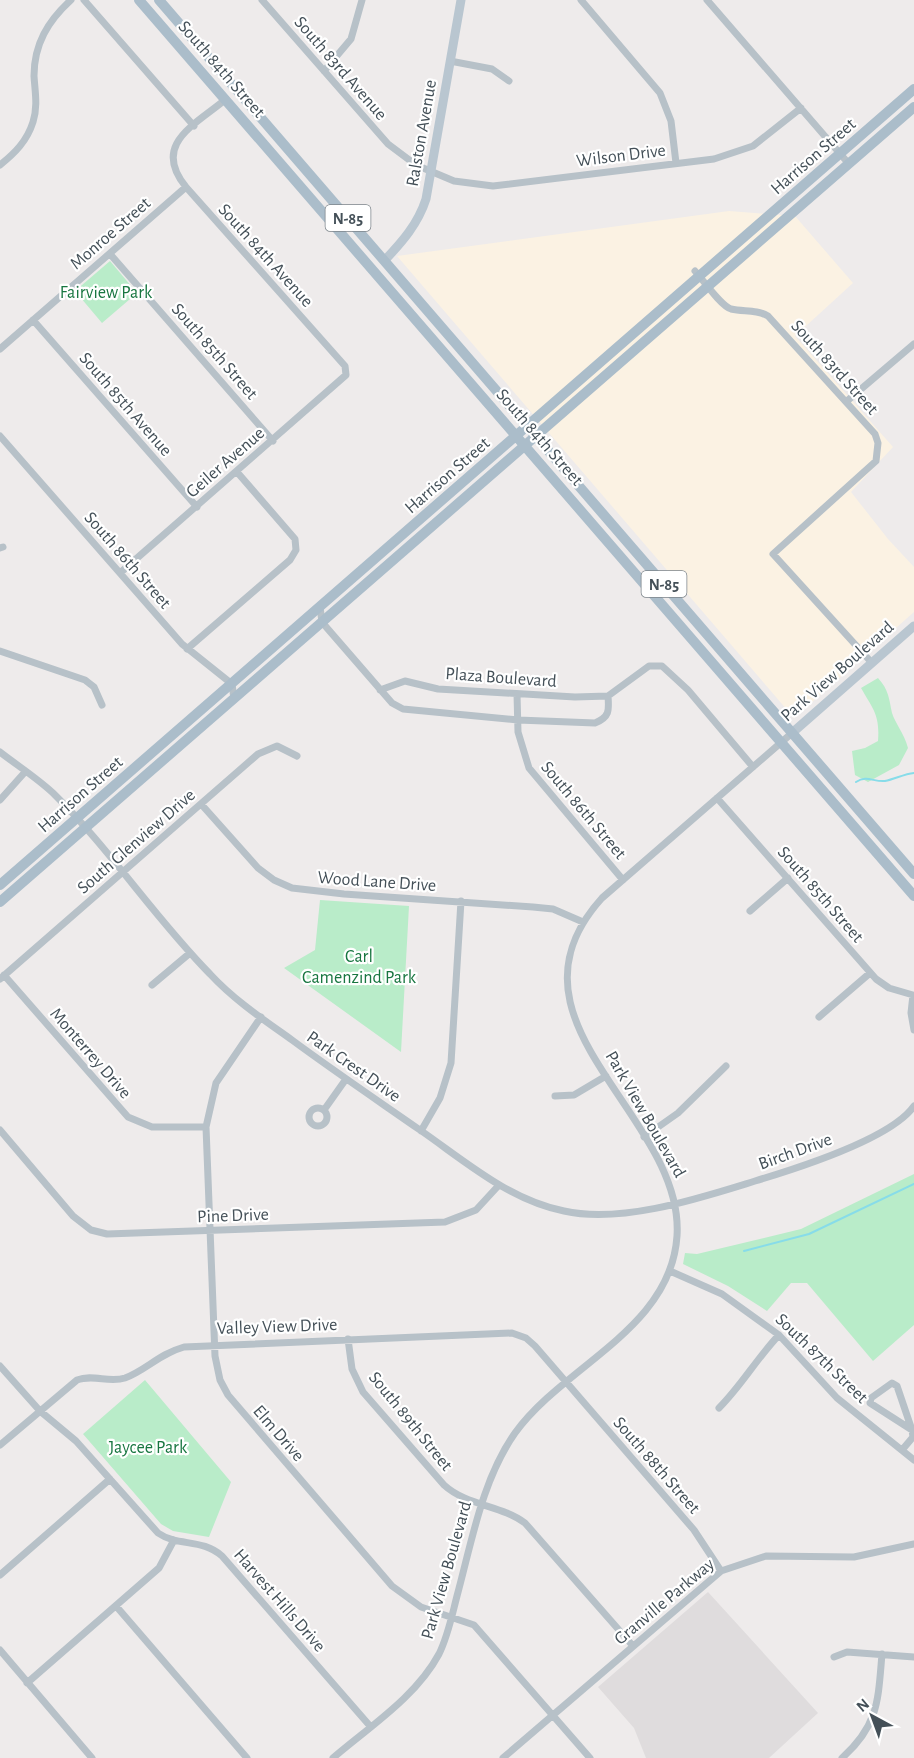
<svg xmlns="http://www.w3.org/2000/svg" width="914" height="1758" font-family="'Alegreya Sans',sans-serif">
  <rect width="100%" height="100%" fill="#eeebeb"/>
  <path fill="#fbf2e3" d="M729,211L795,216L853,283L795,336L893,447L851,492L888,539L914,567V612L794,718L397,256Z"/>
  <path fill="#dfdcdd" d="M708,1592L818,1713L769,1758H646L634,1728L598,1687Z"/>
  <path fill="#b9ecc9" d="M110,261L137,293L102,323L75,291Z
    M878,678C889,690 889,699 892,713C895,723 904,733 908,748L899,765L868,782L855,775L852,751L865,748L878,741C880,715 873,709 861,688Z
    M320,900L409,906L401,1052L284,968L315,950Z
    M914,1174V1325L873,1361L807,1283H791L767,1311L728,1286L683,1264L685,1253L697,1254L801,1229Z
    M145,1380L231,1482L209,1537L173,1531L161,1524L83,1434Z"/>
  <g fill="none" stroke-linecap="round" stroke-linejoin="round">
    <path stroke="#87dce9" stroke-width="2" d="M856,782C867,775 873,782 885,781C895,779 904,774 914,773
      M744,1251L809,1234L914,1184"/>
    <path stroke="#b7c1c8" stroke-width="7" d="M84,0L194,126
      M262,0L388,144L416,165L454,181L493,186L714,159L753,146L801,108
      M581,0L660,93L671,121L676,163
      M707,0L849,164
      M450,61L492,69L509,81
      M324,71L351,39L362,0
      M0,165C15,153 27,141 33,122C38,106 35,92 34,76C34,44 48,21 71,0
      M110,254L273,441
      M695,271C703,280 721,306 731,309C744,312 756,309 768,316L875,434L878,443L876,461L773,554L872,663
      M33,320L197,507
      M0,349L186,187
      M847,401L914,344
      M0,436L182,644L232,684L234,699
      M0,548L3,547
      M120,573L346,375L345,366L186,187C151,144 195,125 226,99
      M320,607L322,622L327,628L392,703L403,709L518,720L595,723C610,717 609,710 608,696
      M187,649L290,560L296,550L295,539L237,472
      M0,651L85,680L94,687L102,705
      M380,690L405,681L438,689L575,697L608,696L649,666H662L688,690L753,767
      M517,694L518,732L529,768L623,880
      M0,752C18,766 37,778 53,793C110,849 154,917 210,974C234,1000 264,1020 292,1040C334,1071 377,1100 420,1130C465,1161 509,1200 564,1211C622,1224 700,1198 755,1181C795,1169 891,1139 914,1106
      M717,798L876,979L889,988L913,995L911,1013L914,1030
      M0,800L25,772
      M201,804L258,868L274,880L292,888L344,894L533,907L553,909L583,922
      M750,911L788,878
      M4,975L128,1117L152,1127H206
      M0,979L258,754L277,746L297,756
      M152,985L190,953
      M261,1017L216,1083L206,1127L215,1356L220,1380L228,1395L392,1586L421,1607L474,1625L590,1758
      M819,1017L870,973
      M555,1096L574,1095L606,1076
      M309 1117a9 9 0 1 1 18 0a9 9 0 1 1-18 0Z
      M324,1110L346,1079
      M0,1130L73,1216L91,1230L107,1234L445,1222L476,1210L499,1185
      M421,1131L440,1098L451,1063L461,901
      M644,1137L678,1113L726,1066
      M670,1271L722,1294L779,1335L837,1398L914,1460
      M348,1339L352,1369L363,1392L444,1485C467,1506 501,1505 525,1523L633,1646
      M0,1366L40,1411L76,1441L158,1533C178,1547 202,1538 222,1556L370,1726
      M892,1383L897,1386L912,1430L870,1403L871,1398Z
      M719,1408C742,1385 757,1358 779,1335
      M0,1445L77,1380C93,1374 109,1383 125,1378C145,1371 159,1354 184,1347L512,1333L526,1338L535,1346L694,1530L721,1571
      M902,1450L913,1437L912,1430
      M0,1575L110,1479
      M116,1606L247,1758
      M0,1650L92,1758
      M834,1657L847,1652L914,1657
      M27,1683L159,1568L174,1540
      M333,1758C369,1727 416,1697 439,1654C448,1636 452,1615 457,1596C472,1541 482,1480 515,1433C564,1365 671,1329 677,1236C685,1115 490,1022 602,898L792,733
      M503,1758L721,1571L766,1556L854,1557L914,1544
      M842,1758C879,1725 878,1700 882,1654"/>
    <path stroke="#b9c6d0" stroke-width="9" d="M385,260C402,242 418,224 426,199L461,0
      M792,733L914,626"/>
    <path stroke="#abbdca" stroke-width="10" d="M139,0L914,896
      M159,0L914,874
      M0,885L914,89
      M0,902L914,107"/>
  </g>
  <g text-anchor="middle" stroke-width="4.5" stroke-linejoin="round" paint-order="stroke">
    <g fill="#fff" stroke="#7c848a" stroke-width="1.5">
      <rect x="325.5" y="205" width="45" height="26" rx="4.5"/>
      <rect x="641.5" y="571" width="45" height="26" rx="4.5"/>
    </g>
    <g font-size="16" font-weight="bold" fill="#445058">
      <text x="348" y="224">N-85</text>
      <text x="664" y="590">N-85</text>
    </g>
    <g font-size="18" fill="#445058" stroke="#fff">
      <text transform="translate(341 68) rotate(49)" y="6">South 83rd Avenue</text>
      <text transform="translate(222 69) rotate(49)" y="6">South 84th Street</text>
      <text transform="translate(421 133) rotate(-80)" y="6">Ralston Avenue</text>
      <text transform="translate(621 155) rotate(-7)" y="6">Wilson Drive</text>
      <text transform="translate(813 156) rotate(-41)" y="6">Harrison Street</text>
      <text transform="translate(110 233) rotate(-41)" y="6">Monroe Street</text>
      <text transform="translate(266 255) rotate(48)" y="6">South 84th Avenue</text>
      <text transform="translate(215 351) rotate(49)" y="6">South 85th Street</text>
      <text transform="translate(835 367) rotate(48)" y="6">South 83rd Street</text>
      <text transform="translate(126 404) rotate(49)" y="6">South 85th Avenue</text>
      <text transform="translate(540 437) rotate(49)" y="6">South 84th Street</text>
      <text transform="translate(225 462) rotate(-41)" y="6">Geiler Avenue</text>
      <text transform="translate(447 475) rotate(-41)" y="6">Harrison Street</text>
      <text transform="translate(128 560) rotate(49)" y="6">South 86th Street</text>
      <text transform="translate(837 671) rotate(-41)" y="6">Park View Boulevard</text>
      <text transform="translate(501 677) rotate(4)" y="6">Plaza Boulevard</text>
      <text transform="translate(80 794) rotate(-41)" y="6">Harrison Street</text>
      <text transform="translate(584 810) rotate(50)" y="6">South 86th Street</text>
      <text transform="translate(136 841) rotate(-41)" y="6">South Glenview Drive</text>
      <text transform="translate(377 881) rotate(4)" y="6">Wood Lane Drive</text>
      <text transform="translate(821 894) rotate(49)" y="6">South 85th Street</text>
      <text transform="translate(91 1053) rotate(49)" y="6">Monterrey Drive</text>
      <text transform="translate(354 1066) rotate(35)" y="6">Park Crest Drive</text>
      <text transform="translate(646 1114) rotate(60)" y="6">Park View Boulevard</text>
      <text transform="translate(795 1151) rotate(-20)" y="6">Birch Drive</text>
      <text transform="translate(233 1215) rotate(-2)" y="6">Pine Drive</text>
      <text transform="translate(277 1326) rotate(-2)" y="6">Valley View Drive</text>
      <text transform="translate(822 1358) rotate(44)" y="6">South 87th Street</text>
      <text transform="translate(411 1421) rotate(51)" y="6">South 89th Street</text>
      <text transform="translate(279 1433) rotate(49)" y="6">Elm Drive</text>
      <text transform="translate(657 1465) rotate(49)" y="6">South 88th Street</text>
      <text transform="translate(446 1570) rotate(-74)" y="6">Park View Boulevard</text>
      <text transform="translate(280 1600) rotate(49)" y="6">Harvest Hills Drive</text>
      <text transform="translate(664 1601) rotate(-40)" y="6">Granville Parkway</text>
    </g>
    <g font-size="18" fill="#187640" stroke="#fff">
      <text x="106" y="298">Fairview Park</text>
      <text x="359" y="962">Carl<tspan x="359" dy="21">Camenzind Park</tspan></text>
      <text x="148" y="1453">Jaycee Park</text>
    </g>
  </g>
  <g transform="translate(872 1716) rotate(319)" stroke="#ffffff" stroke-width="4.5" paint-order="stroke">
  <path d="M0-4.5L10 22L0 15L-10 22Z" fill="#445058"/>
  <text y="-9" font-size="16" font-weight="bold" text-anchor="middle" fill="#445058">N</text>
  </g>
</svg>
